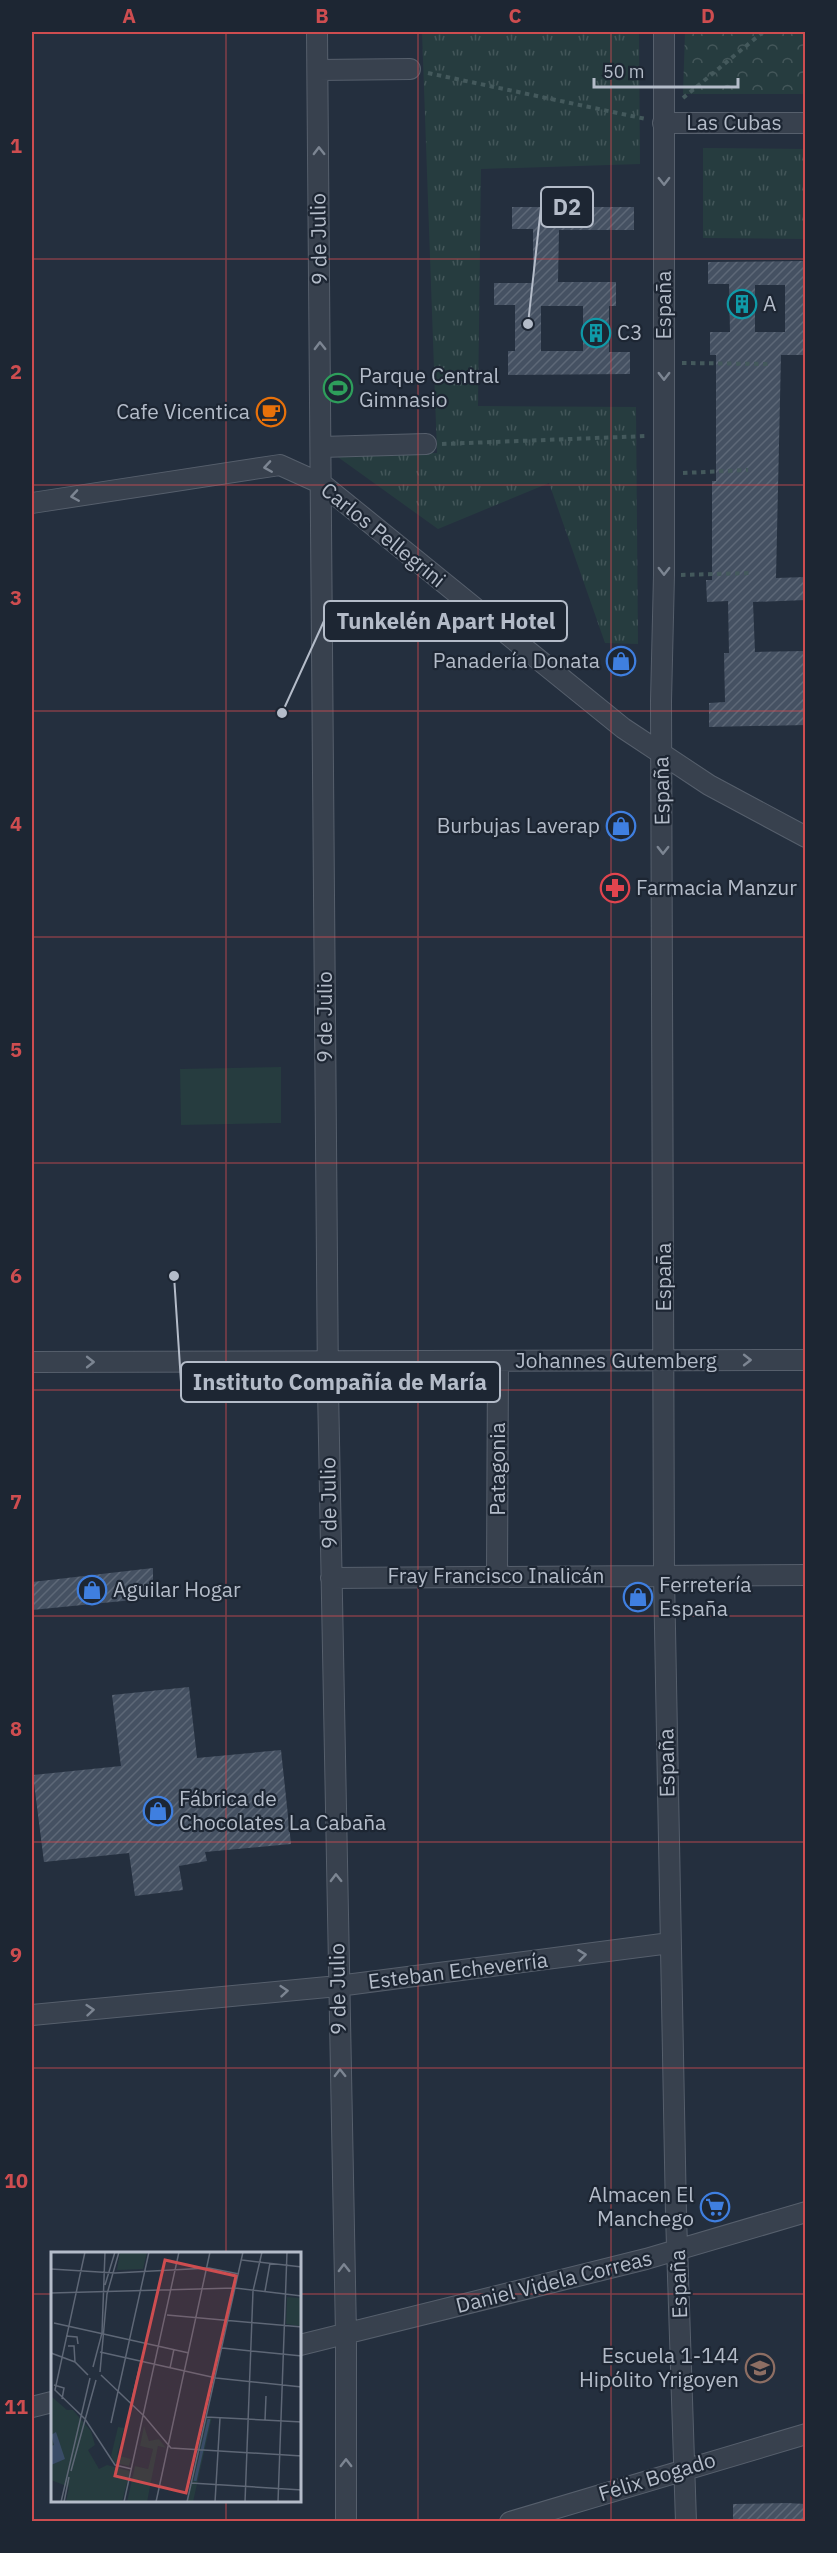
<svg xmlns="http://www.w3.org/2000/svg" width="837" height="2553" font-family="'IBM Plex Sans',sans-serif">
  <defs>
    <pattern id="grass-tufts" width="24" height="20" patternUnits="userSpaceOnUse" patternTransform="scale(1.5)"><rect width="24" height="20" fill="#263c3f"/><path d="M3 7l-1-3M5 7V3M7 7l1-3M15 17l-1-3M17 17v-4M19 17l1-3" fill="none" stroke="#435659"/></pattern>
    <pattern id="forest-crowns" width="20" height="18" patternUnits="userSpaceOnUse" patternTransform="scale(1.5)"><rect width="20" height="18" fill="#263c3f"/><path d="M2 6a3 3 0 1 1 6 0M12 15a3 3 0 1 1 6 0" fill="none" stroke="#435659"/></pattern>
    <pattern id="building-hatch" width="6" height="6" patternUnits="userSpaceOnUse" patternTransform="scale(1.5)"><rect width="6" height="6" fill="#455162"/><path d="M-1 1l2-2M0 6l6-6M5 7l2-2" fill="none" stroke="#5d6877"/></pattern>
  </defs>
  <rect width="100%" height="100%" fill="#242f3e"/>
  <path fill="url(#grass-tufts)" d="M422,32H639L640,164L481,169L478,406L636,407L638,644L605,643L549,483L438,529L335,455L437,453Z
    M703,148L805,149V239L703,238Z"/>
  <path fill="url(#forest-crowns)" d="M685,32H805V94H683Z"/>
  <path fill="#263c3f" d="M281,1067V1123L181,1125L180,1069Z"/>
  <path fill="url(#building-hatch)" fill-rule="evenodd" d="M512,207H634V230H559L558,282H616V306H609V352H630V374L508,375V351H515V305H494V283H533V229H512ZM541,306H583V351H541Z
    M806,261V355H781L776,578L806,577V600L753,602L755,652L806,651V725L709,727V703L725,702L724,653H729L728,601L707,602L706,580H712V481H716V355H710V332H730L729,284H708V262ZM755,285H785V332H755Z
    M153,1568V1598L32,1610V1582Z
    M189,1687L197,1758L281,1750L291,1844L205,1852L207,1861L179,1866L183,1890L135,1896L129,1853L44,1862L33,1775L121,1766L112,1695Z
    M787,2503L806,2504V2522H733V2504Z"/>
  <g fill="none" stroke-linecap="round" stroke-linejoin="round">
    <g stroke="#565f6c" stroke-width="22">
      <path id="minor" d="M317,32L328,1388L346,2335V2522
        M664,32V575L661,701L664,1575L676,2215L686,2522
        M318,70L410,69
        M663,123H806
        M321,447L426,444
        M32,503L280,465L322,484L623,728L709,785L806,837
        M32,1362L806,1360
        M497,1576L498,1361
        M331,1578L806,1575
        M32,2015L338,1986L670,1943
        M300,2345L646,2259L806,2212
        M32,2407L52,2402
        M510,2522L806,2434"/>
    </g>
    <path stroke="#44595c" stroke-width="4" stroke-dasharray="4.5 4.5" stroke-linecap="butt" d="M428,73L646,119
      M683,98L763,32
      M682,363L768,364
      M442,444L647,436
      M683,473L748,470
      M681,575L749,573"/>
    <use href="#minor" stroke="#38414e" stroke-width="20"/>
  </g>
  <defs><path id="oneway-chevron" d="M-2-3.5L2.5 0L-2 3.5" fill="none" stroke-width="1.6" stroke-linecap="round" stroke-linejoin="round" transform="scale(1.5)"/></defs>
  <g stroke="#7c8592">
    <use href="#oneway-chevron" transform="translate(319 151) rotate(-91)"/>
    <use href="#oneway-chevron" transform="translate(664 181) rotate(89)"/>
    <use href="#oneway-chevron" transform="translate(320 346) rotate(-91)"/>
    <use href="#oneway-chevron" transform="translate(664 376) rotate(90)"/>
    <use href="#oneway-chevron" transform="translate(268 467) rotate(171)"/>
    <use href="#oneway-chevron" transform="translate(75 496) rotate(171)"/>
    <use href="#oneway-chevron" transform="translate(664 571) rotate(90)"/>
    <use href="#oneway-chevron" transform="translate(663 850) rotate(90)"/>
    <use href="#oneway-chevron" transform="translate(747 1360)"/>
    <use href="#oneway-chevron" transform="translate(90 1362)"/>
    <use href="#oneway-chevron" transform="translate(336 1878) rotate(-91)"/>
    <use href="#oneway-chevron" transform="translate(582 1955) rotate(-7)"/>
    <use href="#oneway-chevron" transform="translate(284 1991) rotate(-5)"/>
    <use href="#oneway-chevron" transform="translate(90 2010) rotate(-5)"/>
    <use href="#oneway-chevron" transform="translate(340 2073) rotate(-91)"/>
    <use href="#oneway-chevron" transform="translate(344 2268) rotate(-91)"/>
    <use href="#oneway-chevron" transform="translate(346 2463) rotate(-90)"/>
  </g>
  <path fill="none" stroke="#ce4d50" stroke-width="1.5" stroke-opacity="0.55" d="M226,32V2253M418,32V2522M611,32V2522M32,259H806M32,485H806M32,711H806M32,937H806M32,1163H806M32,1390H806M32,1616H806M32,1842H806M32,2068H806M32,2294H52M300,2294H806M226,2500V2522"/>
  <defs>
    <g id="building-ring" transform="scale(1.5)"><circle r="9.5" fill="#1d2633" stroke="#0f9aa8" stroke-width="1.5"/><path d="M-4-6H4V6H1V3H-1V6H-4ZM-2.5-4.3h1.7v1.8h-1.7ZM.8-4.3h1.7v1.8H.8ZM-2.5-1h1.7V.8h-1.7ZM.8-1h1.7V.8H.8Z" fill="#0f9aa8"/></g>
    <g id="stadium-ring" transform="scale(1.5)"><circle r="9.5" fill="#1d2633" stroke="#2e9e5b" stroke-width="1.5"/><path d="M0-5a6.5 5 0 1 0 0 10a6.5 5 0 1 0 0-10ZM-3.5-1.8h7v3.6h-7Z" fill="#2e9e5b"/></g>
    <g id="cafe-ring" transform="scale(1.5)"><circle r="9.5" fill="#1d2633" stroke="#e8710a" stroke-width="1.5"/><path d="M-5.5-4.5H6V0H3Q3 3.5 0 3.5H-2.5Q-5.5 3.5-5.5 0ZM3-3.2v2h1.7v-2ZM-6 4.5H4V6H-6Z" fill="#e8710a"/></g>
    <g id="shop-ring" transform="scale(1.5)"><circle r="9.5" fill="#1d2633" stroke="#3f7fe0" stroke-width="1.5"/><path d="M-5-2.5h2.3a2.7 3.5 0 0 1 5.4 0H5L5.5 6h-11ZM-1.5-2.5h3a1.5 2.3 0 0 0-3 0Z" fill="#3f7fe0"/></g>
    <g id="pharmacy-ring" transform="scale(1.5)"><circle r="9.5" fill="#1d2633" stroke="#e0444e" stroke-width="1.5"/><path d="M-2-6h4v4h4v4h-4v4h-4v-4h-4v-4h4Z" fill="#e0444e"/></g>
    <g id="supermarket-ring" transform="scale(1.5)"><circle r="9.5" fill="#1d2633" stroke="#3f7fe0" stroke-width="1.5"/><path d="M-6-5.5h2.5l.6 2H6L4.5 2H-2.5L-4.4-4H-6ZM-1.5 3.2a1.3 1.3 0 1 0 .1 0ZM3 3.2a1.3 1.3 0 1 0 .1 0Z" fill="#3f7fe0"/></g>
    <g id="school-ring" transform="scale(1.5)"><circle r="9.5" fill="#1d2633" stroke="#8d6e63" stroke-width="1.5"/><path d="M0-5L7-2L0 1L-7-2ZM-4 1L0 2.5L4 1V4Q0 6-4 4Z" fill="#8d6e63"/></g>
  </defs>
  <g fill-rule="evenodd">
    <use href="#building-ring" x="742" y="304"/>
    <use href="#building-ring" x="596" y="333"/>
    <use href="#stadium-ring" x="338" y="388"/>
    <use href="#cafe-ring" x="271" y="412"/>
    <use href="#shop-ring" x="621" y="661"/>
    <use href="#shop-ring" x="621" y="826"/>
    <use href="#pharmacy-ring" x="615" y="888"/>
    <use href="#shop-ring" x="92" y="1590"/>
    <use href="#shop-ring" x="638" y="1597"/>
    <use href="#shop-ring" x="158" y="1811"/>
    <use href="#supermarket-ring" x="715" y="2207"/>
    <use href="#school-ring" x="760" y="2368"/>
  </g>
  <g text-anchor="middle" stroke-width="4.5" stroke-linejoin="round" paint-order="stroke">
    <g font-size="21" fill="#b4bcc9" stroke="#1d2633">
      <text x="734" y="130">Las Cubas</text>
      <text transform="translate(319 239) rotate(-91)" y="7">9 de Julio</text>
      <text transform="translate(664 305) rotate(-90)" y="7">España</text>
      <text transform="translate(383 535) rotate(39)" y="7">Carlos Pellegrini</text>
      <text transform="translate(662 791) rotate(-91)" y="7">España</text>
      <text transform="translate(325 1017) rotate(-90)" y="7">9 de Julio</text>
      <text transform="translate(664 1277) rotate(-90)" y="7">España</text>
      <text x="616" y="1368">Johannes Gutemberg</text>
      <text transform="translate(498 1469) rotate(-90)" y="7">Patagonia</text>
      <text transform="translate(329 1503) rotate(-91)" y="7">9 de Julio</text>
      <text x="496" y="1583">Fray Francisco Inalicán</text>
      <text transform="translate(667 1763) rotate(-91)" y="7">España</text>
      <text transform="translate(458 1971) rotate(-7)" y="7">Esteban Echeverría</text>
      <text transform="translate(338 1989) rotate(-91)" y="7">9 de Julio</text>
      <text transform="translate(554 2282) rotate(-14)" y="7">Daniel Videla Correas</text>
      <text transform="translate(679 2284) rotate(-92)" y="7">España</text>
      <text transform="translate(657 2477) rotate(-17)" y="7">Félix Bogado</text>
    </g>
    <g font-size="21" fill="#b4bcc9" stroke="#1d2633" text-anchor="start">
      <text x="763" y="311">A</text>
      <text x="617" y="340">C3</text>
      <text x="359" y="383">Parque Central<tspan x="359" dy="24">Gimnasio</tspan></text>
      <text x="250" y="419" text-anchor="end">Cafe Vicentica</text>
      <text x="600" y="668" text-anchor="end">Panadería Donata</text>
      <text x="600" y="833" text-anchor="end">Burbujas Laverap</text>
      <text x="636" y="895">Farmacia Manzur</text>
      <text x="659" y="1592">Ferretería<tspan x="659" dy="24">España</tspan></text>
      <text x="113" y="1597">Aguilar Hogar</text>
      <text x="179" y="1806">Fábrica de<tspan x="179" dy="24">Chocolates La Cabaña</tspan></text>
      <text x="694" y="2202" text-anchor="end">Almacen El<tspan x="694" dy="24">Manchego</tspan></text>
      <text x="739" y="2363" text-anchor="end">Escuela 1-144<tspan x="739" dy="24">Hipólito Yrigoyen</tspan></text>
    </g>
  </g>
  <g transform="translate(51 2252)">
    <rect width="250" height="250" fill="#242f3e"/>
    <path d="M93,174L98,189L108,187L115,196L107,194L96,250H76L84,214L97,217L102,197L89,194ZM67,175L73,176L66,203L80,207L78,214L64,211L60,204Z" fill="#263c3f"/>
    <path d="M69,0H96L92,17L66,18ZM236,45L250,46V74L235,72ZM0,144L16,158H22L40,179L44,193L37,198L48,217L56,213L79,219L71,250H15L18,235L0,228ZM155,165H161L142,250H136Z" fill="#263c3f"/>
    <path d="M5,180L14,207L0,213V194L3,193L0,183Z" fill="#394c67"/>
    <path fill="none" stroke="#394c67" stroke-width="3" d="M144,229L158,167"/>
    <path fill="none" stroke="#5e6776" stroke-width="1.5" d="M34,0L4,138L34,167L64,213L81,217M191,8L251,15M0,17L64,21L158,16L188,22M54,33L64,0M214,39L219,11M0,41L184,36L251,44M116,63L251,75M3,71L138,101M15,84L26,85L27,92M17,94H23L24,110M171,96L251,104M49,100L165,126L251,135M0,101L24,110L37,123M42,115L51,81L54,0M119,116L123,97M49,120L56,42L68,0M50,123L93,164L120,196L251,204M3,133L13,136L11,147M80,152L90,109M155,165L251,170M214,168L215,144M60,171L98,0M20,219L45,128M140,231L251,238M10,250L39,126M13,250L18,225M73,250L128,0M105,250L159,0M136,250L192,0M164,250L169,166M194,250L202,39L211,0M227,250L236,0"/>
    <path fill="#ce4d50" fill-opacity="0.15" stroke="#ce4d50" stroke-width="3" d="M114,8L185,24L135,241L64,224Z"/>
    <rect width="250" height="250" fill="none" stroke="#b4bcc9" stroke-width="3"/>
  </g>
  <path fill="none" stroke="#b4bcc9" stroke-width="2" d="M528 324L541 207M282 713L324 621M174 1276L181 1382"/>
  <g fill="#b4bcc9" stroke="#1d2633" stroke-width="2">
    <circle cx="528" cy="324" r="6"/>
    <circle cx="282" cy="713" r="6"/>
    <circle cx="174" cy="1276" r="6"/>
  </g>
  <g fill="#1d2633" stroke="#b4bcc9" stroke-width="2">
    <rect x="541" y="187" width="52" height="40" rx="6"/>
    <rect x="324" y="601" width="243" height="40" rx="6"/>
    <rect x="181" y="1362" width="319" height="40" rx="6"/>
  </g>
  <g font-size="22" text-anchor="middle" font-weight="bold" fill="#b4bcc9">
    <text x="567" y="215">D2</text>
    <text x="446" y="629">Tunkelén Apart Hotel</text>
    <text x="340" y="1390">Instituto Compañía de María</text>
  </g>
  <rect width="837" height="2553" fill="none" stroke="#1d2633" stroke-width="66"/>
  <path d="M594 78v9h144v-9" fill="none" stroke="#b4bcc9" stroke-width="3"/>
  <text x="603" y="78" font-size="18" fill="#b4bcc9" stroke="#1d2633" stroke-width="4.5" paint-order="stroke">50 m</text>
  <rect x="33" y="33" width="771" height="2487" fill="none" stroke="#ce4d50" stroke-width="2"/>
  <g font-size="20" text-anchor="middle" font-weight="bold" fill="#ce4d50">
    <text x="129" y="23">A</text>
    <text x="322" y="23">B</text>
    <text x="515" y="23">C</text>
    <text x="708" y="23">D</text>
    <text x="16" y="153">1</text>
    <text x="16" y="379">2</text>
    <text x="16" y="605">3</text>
    <text x="16" y="831">4</text>
    <text x="16" y="1057">5</text>
    <text x="16" y="1283">6</text>
    <text x="16" y="1509">7</text>
    <text x="16" y="1736">8</text>
    <text x="16" y="1962">9</text>
    <text x="16" y="2188">10</text>
    <text x="16" y="2414">11</text>
  </g>
</svg>
